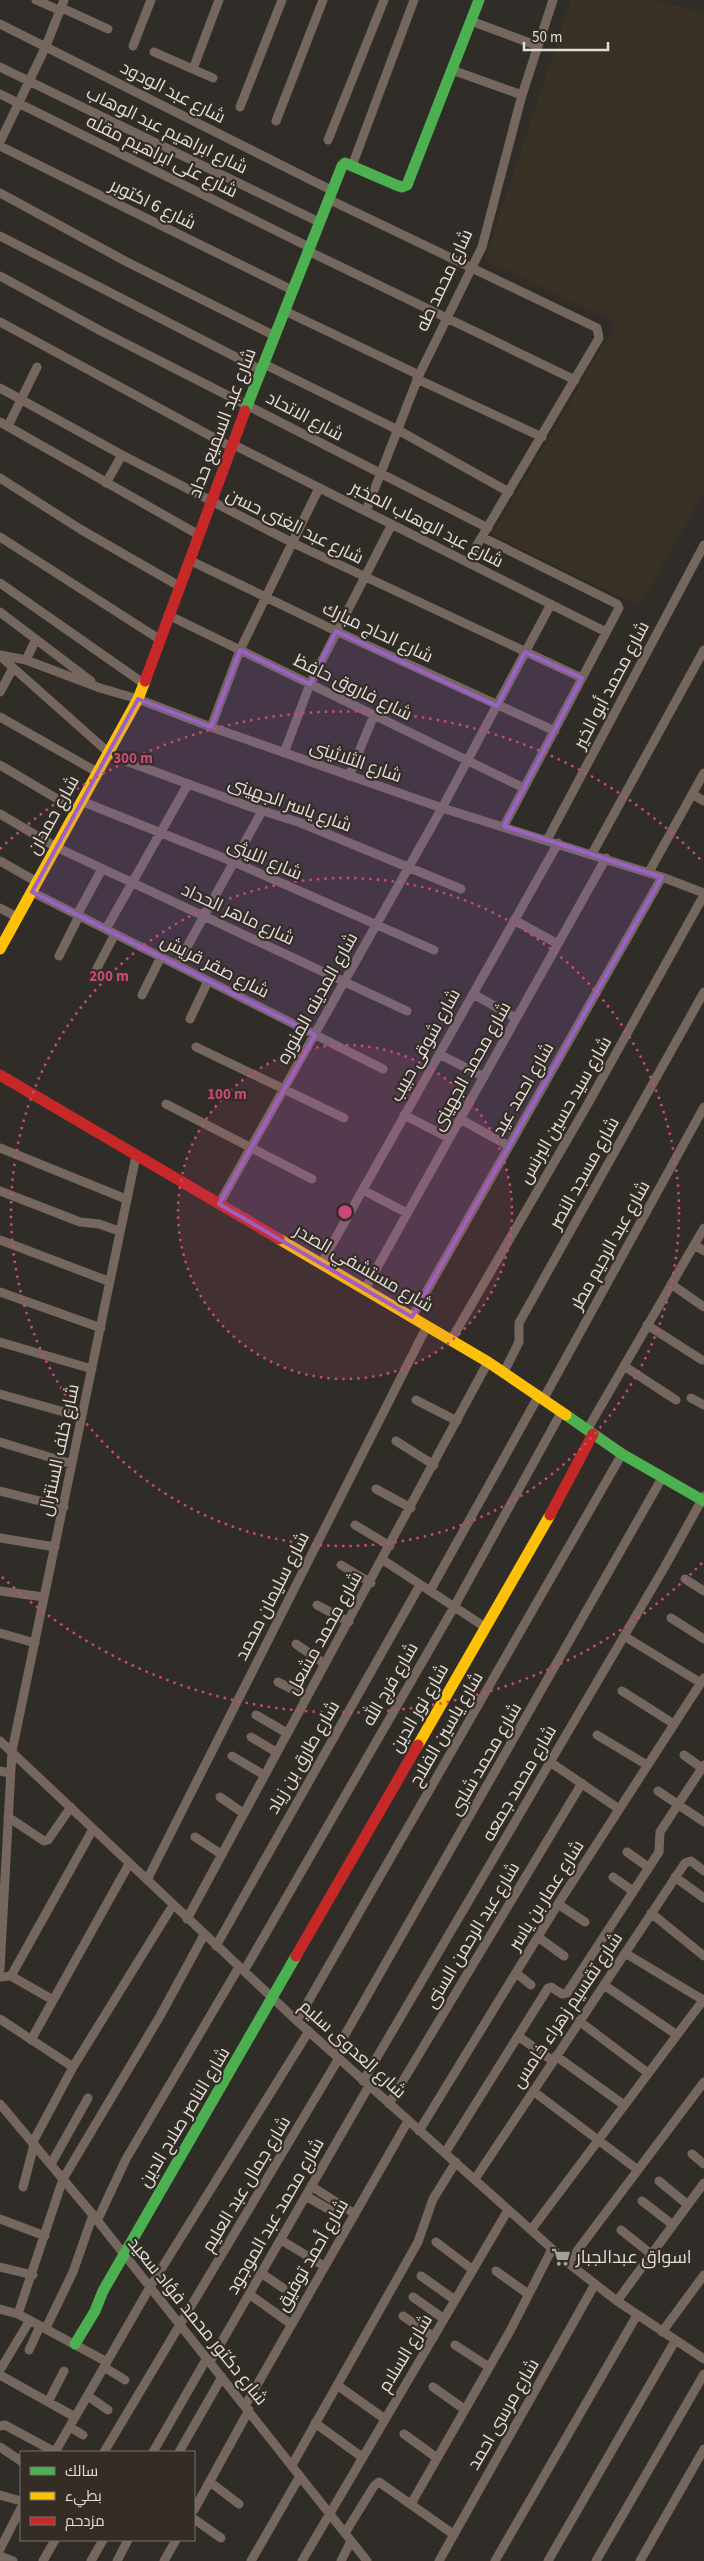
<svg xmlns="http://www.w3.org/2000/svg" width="704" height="2561" font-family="'Source Sans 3',Cairo,sans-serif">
  <rect width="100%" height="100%" fill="#302d29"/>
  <path fill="#3a3126" d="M571,0H654L704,13V492L639,606L492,535L616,323L485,260Z"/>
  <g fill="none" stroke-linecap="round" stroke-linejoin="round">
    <path stroke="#75675e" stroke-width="9" d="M36,0L61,11
      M62,8L108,29
      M471,21L538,46
      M0,24L331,190
      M133,46L151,0
      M154,52L213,78
      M0,67L319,222
      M193,69L219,0
      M452,70L522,95
      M0,94L309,247
      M240,107L282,0
      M276,121L323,0
      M328,140L384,0
      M0,142L46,46L64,0
      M0,146L292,290
      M352,166L414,0
      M0,193L127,262L275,336
      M328,199L593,326L597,328L599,338L467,562
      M0,236L261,370
      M308,251L575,380
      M0,276L101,331L488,528
      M285,311L419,375
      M0,322L231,447
      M264,364L398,430L509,492
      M417,379L542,437
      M0,388L122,455L293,543L582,678
      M0,422L199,535
      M8,426L37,367
      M232,444L606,632
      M0,478L80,529L179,586
      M106,483L122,455
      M366,511L419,375L482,247L522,95L553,0
      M0,537L159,639
      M482,537L617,604L619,608L504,826
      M189,560L336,631L555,731
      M0,583L143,683
      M0,612L91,681
      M168,615L524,788
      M0,655L26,660L100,688L138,699L211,727L442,808L662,877L704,893
      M0,656L108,752
      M26,660L36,639
      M0,692L13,668
      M0,717L97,772
      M211,727L240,650L319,488
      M284,753L310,684L392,524
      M107,754L248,806L301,823L461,889
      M0,765L76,810
      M349,776L374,715
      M692,794L704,801
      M81,801L234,862L434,950
      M0,814L56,847L407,1011
      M547,840L704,545
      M592,854L704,650
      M0,861L37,882
      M649,872L704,773
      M32,892L383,1069
      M0,908L17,917
      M77,915L102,869
      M514,920L558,944
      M106,929L188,784
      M59,956L79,916
      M177,965L262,811
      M95,972L115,934
      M473,994L516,1018
      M142,995L161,957
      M190,1019L208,981
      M196,1047L344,1118
      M439,1054L484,1077
      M166,1104L312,1179
      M404,1115L449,1138
      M460,1119L509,1146
      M0,1148L126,1199
      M363,1190L407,1213
      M0,1191L80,1222L99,1224L119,1231
      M219,1204L442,808L551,604
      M0,1240L108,1281
      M695,1245L704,1251
      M321,1264L558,843
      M671,1284L704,1307
      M365,1289L606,858
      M0,1292L101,1328
      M412,1317L662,877
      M647,1325L702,1360
      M451,1340L585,1109L704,895
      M0,1342L92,1369
      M624,1366L676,1400
      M504,1372L519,1342V1323L704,992
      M0,1394L82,1417
      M544,1398L704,1107
      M691,1398L704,1405
      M416,1400L457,1421
      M587,1430L704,1228
      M396,1441L434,1465
      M0,1442L72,1464
      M376,1489L411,1508
      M0,1491L64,1507
      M355,1525L390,1546
      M0,1538L55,1547
      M383,1560L485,1627
      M341,1565L371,1583
      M685,1579L704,1591
      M0,1591L44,1597
      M430,1591L539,1395
      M317,1605L349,1622
      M671,1618L704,1639
      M0,1633L35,1643
      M624,1636L701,1683
      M296,1644L325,1664
      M278,1682L307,1697
      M622,1691L674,1724
      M256,1715L287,1733
      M597,1735L647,1765
      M251,1737L276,1752
      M0,1741L297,2021L568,2263L617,2301L704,2359
      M684,1755L702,1768
      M232,1756L264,1775
      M550,1762L619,1809
      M0,1771L10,1773
      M658,1791L704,1822
      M220,1797L243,1813
      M8,1817L44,1841L48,1840L71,1807
      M195,1837L221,1854
      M627,1852L648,1867
      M613,1877L633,1891
      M675,1877L704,1898
      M147,1880L427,1326
      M558,1904L585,1922
      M651,1913L704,1956
      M187,1919C286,1733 389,1548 488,1362
      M538,1937L564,1956
      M216,1946L420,1585
      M625,1953L703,2000
      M0,1969L12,1751L136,1156
      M244,1971L454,1607L562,1411
      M516,1973L531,1985
      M11,1976L93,1829
      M0,1977L11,1976L53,2000
      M604,1985L677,2035
      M0,2019L73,2067
      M297,2021L622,1454
      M579,2021L648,2073
      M518,2036L553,2061
      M31,2040L129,1864
      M334,2054L662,1478
      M556,2056L624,2105
      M363,2081L664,1568L704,1496
      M533,2091L638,2170
      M0,2104L93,2215L367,2561
      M389,2104L582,1783
      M419,2131L558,1904L704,1678
      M33,2142L73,2067L173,1905
      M445,2153L548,1988L551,1987L562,1994L567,1993L659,1852L660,1832L704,1765
      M692,2154L704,2164
      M51,2164L88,2098
      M475,2179L685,1863L691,1861L704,1871
      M659,2181L688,2205
      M311,2186L355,2214
      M23,2187L34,2145
      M306,2196L330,2210
      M642,2201L673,2225
      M0,2219L45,2236
      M97,2221L126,2159L239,1967
      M531,2230L704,1999
      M621,2230L651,2254
      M281,2240L324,2266
      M436,2242L473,2270
      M568,2263L704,2082
      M0,2267L33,2275
      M496,2271L528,2294
      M261,2273L283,2288
      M421,2276L455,2300
      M249,2294L291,2324
      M413,2297L444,2319
      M617,2301L704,2183
      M0,2309L18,2314L107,2362
      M18,2314L63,2179L160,2016L204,1935
      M403,2316L434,2337
      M46,2328L73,2272L93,2215
      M662,2332L704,2275
      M455,2345L489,2367
      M29,2350L40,2326
      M210,2362L369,2086
      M104,2367L125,2380
      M0,2370L30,2320
      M0,2375L75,2417
      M337,2385L385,2419
      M433,2387L464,2409
      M88,2396L108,2410
      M48,2402L64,2371
      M245,2406L408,2121
      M315,2423L362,2457
      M0,2426L5,2425L55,2452
      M70,2427L83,2435
      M404,2434L437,2458
      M0,2447L21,2461
      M55,2452L150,2287L309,2031
      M104,2452L339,2058
      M153,2452L207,2358
      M179,2452L222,2377
      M292,2465L418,2242L433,2199L456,2162
      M210,2482L239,2504
      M0,2495L21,2501
      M411,2504L510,2331L552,2249
      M194,2510L249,2410
      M194,2519L221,2538
      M345,2533L374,2486L379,2482L453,2534
      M0,2549L21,2508
      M0,2556L13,2561
      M43,2561L55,2540
      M91,2561L103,2540
      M117,2561L128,2540
      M164,2561L176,2540
      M251,2561L300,2476
      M302,2561L508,2210
      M341,2561L351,2541
      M439,2561L595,2284
      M495,2561L637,2315
      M548,2561L675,2341
      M596,2561L704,2374
      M640,2561L704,2449"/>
    <path stroke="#4caf50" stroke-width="11" d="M245,411L342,166L345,163L396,185L402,187L407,185L479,0
      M566,1415L622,1454L704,1501
      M75,2344L95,2311L103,2291L296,1956"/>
    <path stroke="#ffc107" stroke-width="11" d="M0,949L138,699L145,681
      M279,1239L488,1362L566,1415
      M418,1745L550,1515"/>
    <path stroke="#c62828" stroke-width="11" d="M145,681L245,411
      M0,1075L279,1239
      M550,1515L593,1434
      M296,1956L418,1745"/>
  </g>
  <path fill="#9a61c6" fill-opacity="0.2" stroke="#9a61c6" stroke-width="4" stroke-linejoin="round" d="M336,631L497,706L525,652L582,678L504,826L662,877L412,1317L219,1204L315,1035L32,892L138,699L211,727L240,650L310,684Z"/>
  <circle cx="345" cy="1212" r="167" fill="#ca497a" fill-opacity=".12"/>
  <g fill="none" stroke="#ca497a" stroke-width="2.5" stroke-dasharray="2.5 5">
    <circle cx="345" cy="1212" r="167"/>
    <circle cx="345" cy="1212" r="334"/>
    <path d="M702 1563A501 501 0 0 1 0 1575M0 849A501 501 0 0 1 702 861"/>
  </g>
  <defs>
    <g id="supermarket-bare" transform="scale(1.5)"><path d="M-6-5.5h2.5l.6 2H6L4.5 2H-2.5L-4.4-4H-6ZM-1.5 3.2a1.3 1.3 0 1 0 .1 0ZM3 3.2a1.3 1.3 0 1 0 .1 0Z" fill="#a39f9b" stroke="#332d26" stroke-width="2.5" paint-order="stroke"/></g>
  </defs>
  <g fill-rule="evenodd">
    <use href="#supermarket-bare" x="561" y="2257"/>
  </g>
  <g text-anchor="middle" stroke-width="4.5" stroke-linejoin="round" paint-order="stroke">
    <g font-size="18" fill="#e1ddd8" stroke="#332d26">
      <text transform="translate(173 92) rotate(27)" y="6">شارع عبد الودود</text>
      <text transform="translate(167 130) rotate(26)" y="6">شارع ابراهيم عبد الوهاب</text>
      <text transform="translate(162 156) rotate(26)" y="6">شارع على ابراهيم مقله</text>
      <text transform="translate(153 204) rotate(26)" y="6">شارع 6 اكتوبر</text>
      <text transform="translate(444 280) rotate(-65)" y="6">شارع محمد طه</text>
      <text transform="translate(305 416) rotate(28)" y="6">شارع الاتحاد</text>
      <text transform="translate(222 423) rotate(-69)" y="6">شارع عبد السميع حداد</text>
      <text transform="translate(427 524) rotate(27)" y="6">شارع عبد الوهاب المخبر</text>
      <text transform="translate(295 526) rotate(26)" y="6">شارع عبد الغنى حسن</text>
      <text transform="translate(378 632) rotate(25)" y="6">شارع الحاج مبارك</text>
      <text transform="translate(611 685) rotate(-62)" y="6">شارع محمد أبو الخير</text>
      <text transform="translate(353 687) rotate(26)" y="6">شارع فاروق حافظ</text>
      <text transform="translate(356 761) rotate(19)" y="6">شارع الثلاثينى</text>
      <text transform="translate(290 804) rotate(20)" y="6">شارع ياسر الجهينى</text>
      <text transform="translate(53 815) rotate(-61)" y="6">شارع حمدان</text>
      <text transform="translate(265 859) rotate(23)" y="6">شارع الليثى</text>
      <text transform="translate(238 914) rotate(25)" y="6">شارع ماهر الحداد</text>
      <text transform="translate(215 966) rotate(27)" y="6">شارع صقر قريش</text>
      <text transform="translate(317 998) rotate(-61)" y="6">شارع المدينه المنوره</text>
      <text transform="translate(425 1045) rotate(-61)" y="6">شارع شوقى حبيب</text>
      <text transform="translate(471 1066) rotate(-61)" y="6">شارع محمد الجهينى</text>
      <text transform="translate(523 1089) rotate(-60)" y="6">شارع احمد عيد</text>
      <text transform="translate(565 1110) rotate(-60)" y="6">شارع سيد حسين البرنس</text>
      <text transform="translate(584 1173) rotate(-61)" y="6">شارع مسجد النصر</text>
      <text transform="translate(610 1245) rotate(-61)" y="6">شارع عبد الرحيم مطر</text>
      <text transform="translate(364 1268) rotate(30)" y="6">شارع مستشفي الصدر</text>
      <text transform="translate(59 1450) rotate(-78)" y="6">شارع خلف السنترال</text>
      <text transform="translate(272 1596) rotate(-63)" y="6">شارع سليمان محمد</text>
      <text transform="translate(324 1633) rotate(-61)" y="6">شارع محمد مشعل</text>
      <text transform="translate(390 1684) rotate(-60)" y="6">شارع فرج الله</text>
      <text transform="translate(419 1708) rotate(-60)" y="6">شارع نور الدين</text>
      <text transform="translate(446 1729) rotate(-60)" y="6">شارع ياسين الفلاح</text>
      <text transform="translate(303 1757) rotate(-60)" y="6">شارع طارق بن زياد</text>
      <text transform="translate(485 1759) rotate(-60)" y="6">شارع محمد شلبى</text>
      <text transform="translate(519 1783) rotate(-60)" y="6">شارع محمد جمعه</text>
      <text transform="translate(546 1895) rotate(-58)" y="6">شارع عمار بن ياسر</text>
      <text transform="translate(472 1935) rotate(-59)" y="6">شارع عبد الرحمن السنى</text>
      <text transform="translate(567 2010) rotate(-56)" y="6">شارع تقسيم زهراء خامس</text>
      <text transform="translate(353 2049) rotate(42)" y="6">شارع العدوى سليم</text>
      <text transform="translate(184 2117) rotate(-59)" y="6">شارع الناصر صلاح الدين</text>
      <text transform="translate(246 2184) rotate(-59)" y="6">شارع جمال عبد العليم</text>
      <text transform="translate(275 2216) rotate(-60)" y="6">شارع محمد عبد الموجود</text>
      <text transform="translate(312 2255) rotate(-60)" y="6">شارع أحمد توفيق</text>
      <text transform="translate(198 2321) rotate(51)" y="6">شارع دكتور محمد فؤاد سعيد</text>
      <text transform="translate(405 2353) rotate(-59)" y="6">شارع السلام</text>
      <text transform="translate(503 2414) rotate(-60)" y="6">شارع مرسى احمد</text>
    </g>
    <g font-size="18" fill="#e1ddd8" stroke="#332d26" text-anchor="start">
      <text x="576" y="2263">اسواق عبدالجبار</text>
    </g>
  </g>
  <circle cx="345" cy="1212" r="8" fill="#ca497a" stroke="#332d26" stroke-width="2.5"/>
  <g font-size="15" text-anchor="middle" font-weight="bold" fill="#ca497a" stroke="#332d26" stroke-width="4.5" stroke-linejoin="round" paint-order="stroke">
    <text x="133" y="763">300 m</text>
    <text x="109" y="981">200 m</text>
    <text x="227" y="1099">100 m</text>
  </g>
  <rect x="20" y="2451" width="175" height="90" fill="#332d26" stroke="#79736d"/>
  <rect x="30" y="2467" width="25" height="8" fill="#4caf50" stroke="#79736d"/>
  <text x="65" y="2476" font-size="15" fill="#e1ddd8">سالك</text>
  <rect x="30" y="2492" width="25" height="8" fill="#ffc107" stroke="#79736d"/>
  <text x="65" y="2501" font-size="15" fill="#e1ddd8">بطيء</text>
  <rect x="30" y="2517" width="25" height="8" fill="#c62828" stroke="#79736d"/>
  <text x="65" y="2526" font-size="15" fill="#e1ddd8">مزدحم</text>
  <path d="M524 42v8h84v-8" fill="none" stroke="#e1ddd8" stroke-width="2.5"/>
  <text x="532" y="42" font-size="15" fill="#e1ddd8" stroke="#332d26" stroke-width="4" paint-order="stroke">50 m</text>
</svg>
